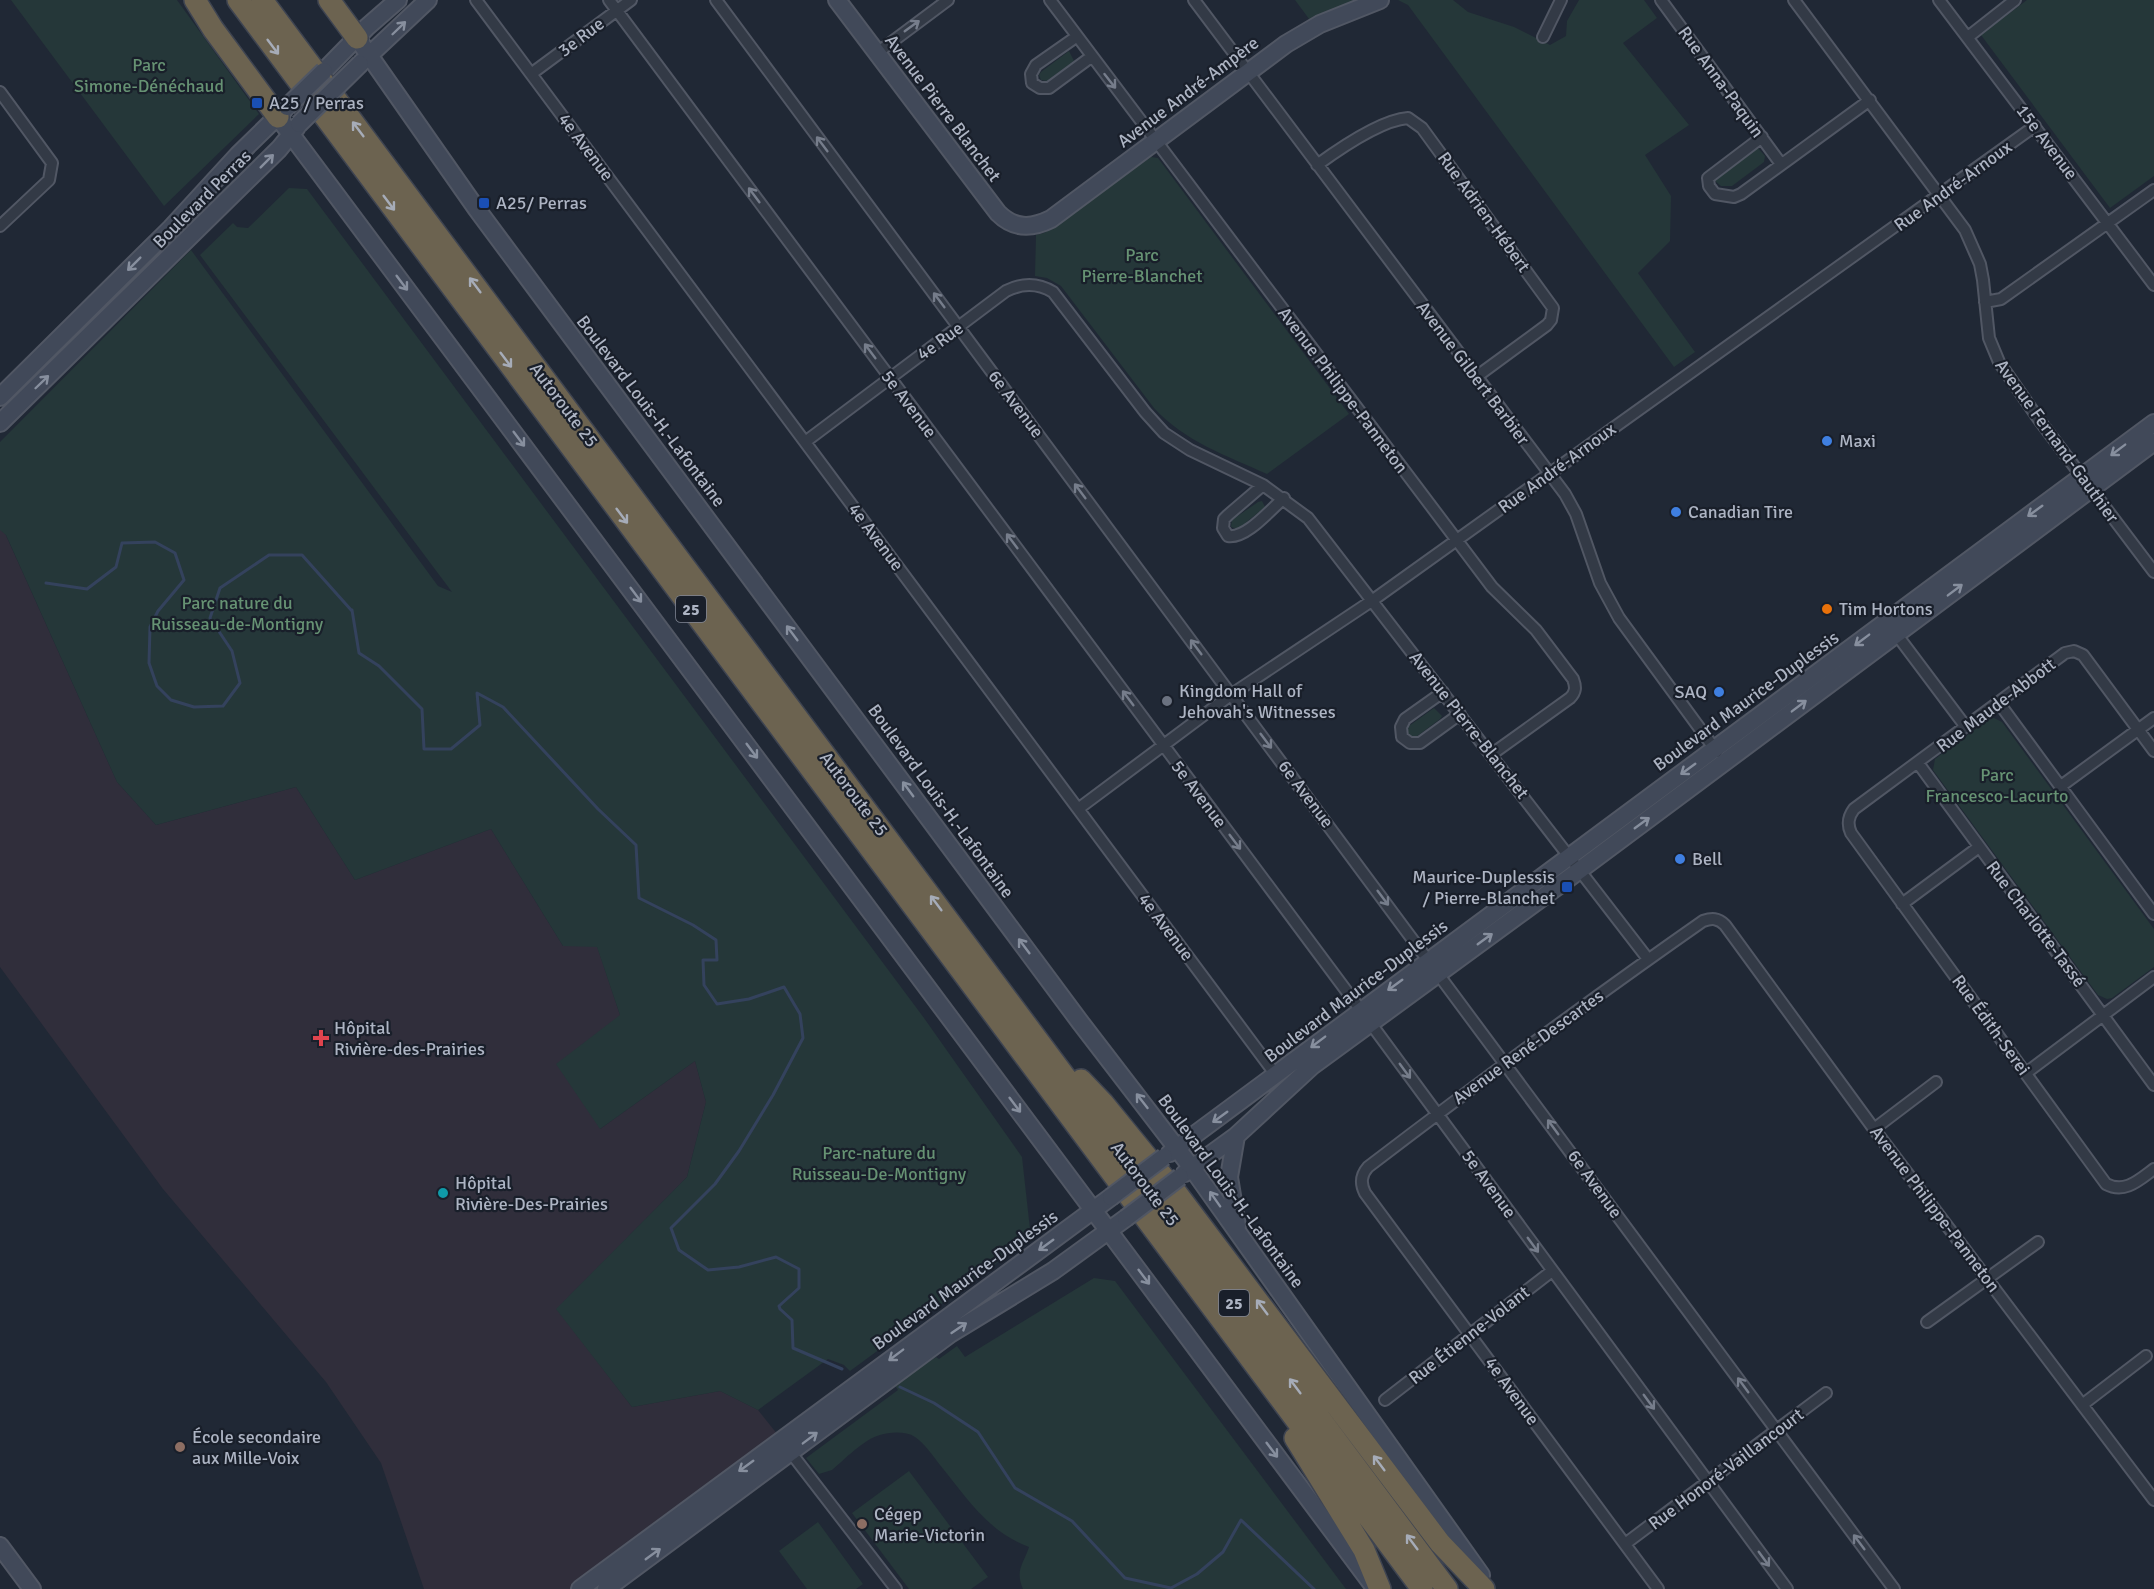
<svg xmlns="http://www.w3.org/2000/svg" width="2154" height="1589" font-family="Signika,sans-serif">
  <rect width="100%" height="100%" fill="#202835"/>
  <path fill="#302e3b" d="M0,522L117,782L156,825L296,787L355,880L491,829L563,946H597L620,1015L600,1129L695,1061L706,1102L687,1177L557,1309L632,1407L720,1391L758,1410L782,1440L579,1589H424L381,1463L326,1382L163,1189L0,967Z"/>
  <path fill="#253739" d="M11,0H177L259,114L164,206Z
    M1295,0H1380L1315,27Z
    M1398,0H1453L1468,12L1514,27L1550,45L1566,36L1567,21L1579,0H1644L1657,18L1623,43L1689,125L1645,155L1671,196L1670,241L1638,273L1695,352L1674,367L1408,5Z
    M2027,0H2154V176L2110,208L1981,35Z
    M1069,51L1074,61L1047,81L1041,80L1039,75L1041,72Z
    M1757,147L1765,156L1764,162L1732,186H1721L1715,181L1716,177Z
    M1151,157L1158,158L1349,414L1267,474C1227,456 1184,441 1154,408L1061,286L1047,278L1035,276L1036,235L1044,233Z
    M289,188L307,189L924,1018L1022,1157L1031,1238L850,1371L844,1365L828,1359L758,1410L720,1391L632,1407L556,1309L687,1177L706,1102L695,1061L600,1129L556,1064L620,1015L597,947L563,946L491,829L355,880L296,787L156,825L117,782L6,535L0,530V442L191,250L438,586L452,592L200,255L233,223L237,227L248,228Z
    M1262,501L1265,507L1238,529L1231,527L1232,520L1258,502Z
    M1434,708L1442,716L1440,719L1416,737L1409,736L1407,731L1409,726Z
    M1994,718L2002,722L2154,929V967L2112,998L2107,999L2098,995L1933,770L1935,759L1989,719Z
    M1094,1278L1115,1281L1346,1589H1023C1015,1570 1023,1565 1029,1547C988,1532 966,1497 940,1465C933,1456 925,1444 915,1437C906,1431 890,1432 880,1435C864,1439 844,1460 832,1470L819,1474L806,1458L898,1390L894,1384L936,1357L939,1359L957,1346L965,1357Z
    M909,1471L988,1577L971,1589H909L852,1513Z
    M818,1522L863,1584L856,1589H807L779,1551Z"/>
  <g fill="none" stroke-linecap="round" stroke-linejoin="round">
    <path stroke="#34425d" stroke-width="3" d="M46,583L87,589L116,567L122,543L155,542L175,553L184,580L158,611L150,627L149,663L157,686L171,700L194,707L223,706L240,683L232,651L210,618L220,588L269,555H302L352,611V610L359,653L379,666L422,709L424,749H451L480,725L477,693L503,707L598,809L636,845L639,898L693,925L716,940L717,960H703L704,985L717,1004L749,999L784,987L800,1014L803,1038L773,1095L739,1151L715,1184L671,1228L679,1250L708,1270L739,1267L776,1257L799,1269V1288L779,1306L780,1309L792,1320L793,1348L842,1369
      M900,1387L934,1403L978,1432L1015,1488L1072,1521L1125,1578L1171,1588L1197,1574L1223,1552L1241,1520L1314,1589"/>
    <g stroke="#515764" stroke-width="14">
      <path id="street" d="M476,0L1276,1075
        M609,0L1377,1032L1787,1589
        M716,0L1894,1589
        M1050,0L1492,587L1536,630L1573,679C1576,687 1576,692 1570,698L1492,754
        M1194,0L1565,494L1576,514L1600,583L1619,618L1717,752
        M1661,0L1781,164
        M1794,0L1965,230L1980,264L1983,280L1989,338L1999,362L2040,421L2154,572
        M1939,0L2154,285
        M1076,37L1036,65L1031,74L1032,83L1040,88H1049L1091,57
        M1543,37L1561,0
        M1968,37L2015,0
        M877,53L948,0
        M531,74L631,0
        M0,92L52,163L49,180L0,226
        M1762,137L1708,178L1709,186L1715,194L1734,197L1741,194L1870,100
        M1317,165C1339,149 1381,120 1408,118L1422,128L1553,308L1551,320L1547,325L1476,377
        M1985,302L2001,299L2154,190
        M805,442L1006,291C1022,283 1038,283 1053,292L1145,412L1164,433L1190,450L1263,485L1308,518L1648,959
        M1263,485L1228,515L1224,519L1223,528L1228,536C1246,539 1270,510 1284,498
        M1894,631L1966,727
        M1443,692L1405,719L1401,727L1402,737L1410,743H1420L1460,714
        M1999,703L2154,914
        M2154,751L2083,655L2074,651L2065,653L1854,809C1848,817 1847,824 1851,833L2106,1184C2125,1194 2139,1180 2154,1169
        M1918,763L2154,1085
        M2061,786L2154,718
        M1078,809L1232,694L1373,600L2035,126
        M1902,904L1979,847
        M2026,1073L2154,977
        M1874,1129L1936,1082
        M1927,1322L2038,1242
        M1385,1400L1552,1271
        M2082,1405L2146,1356
        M788,1449L896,1589
        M1625,1544L1826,1393
        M1658,1589L1365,1193C1360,1183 1361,1175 1368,1167C1478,1083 1590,1000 1703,921C1712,918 1718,918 1725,925L1874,1129L2154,1500"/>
    </g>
    <g stroke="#515764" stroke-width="20">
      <path id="secondary" d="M837,0L998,213C1014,229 1031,229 1051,219L1286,44L1320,24L1380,0
        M357,38L476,208L1080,1022L1192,1168L1481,1575
        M361,63L428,0
        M324,71L367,27L398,0
        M278,117L1372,1584
        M0,397L171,228L238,155L284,110
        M0,423L279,149L297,127
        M1236,1136L1229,1177L1237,1226
        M1170,1153L2154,423
        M1185,1173L1236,1136L1312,1066L1569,878L2154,442
        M0,1546L32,1589
        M580,1589L1111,1197
        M606,1589L950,1334L1053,1271L1126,1218"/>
    </g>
    <g stroke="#3e4451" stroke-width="24">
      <path id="highway" d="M195,0L213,29L278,117
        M238,0L1422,1589
        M262,0L1447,1589
        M329,0L357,38
        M1081,1080L1103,1103L1178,1195L1440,1543L1484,1589
        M1295,1438L1364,1550L1380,1589"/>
    </g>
    <use href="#street" stroke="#333a46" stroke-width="10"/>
    <use href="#secondary" stroke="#414959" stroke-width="16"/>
    <use href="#highway" stroke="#6c6350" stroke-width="21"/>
    <g stroke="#515764" stroke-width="20" stroke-linecap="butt">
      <path id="secondary-bridge" d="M287,107L324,71
        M299,124L360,64
        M1111,1197L1164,1157
        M1126,1218L1180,1177"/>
    </g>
    <use href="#secondary-bridge" stroke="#414959" stroke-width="16"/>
  </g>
  <defs><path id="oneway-shaft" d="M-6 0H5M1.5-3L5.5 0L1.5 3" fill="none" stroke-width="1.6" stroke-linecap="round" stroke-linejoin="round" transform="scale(1.5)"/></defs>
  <g stroke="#767d8b">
    <use href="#oneway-shaft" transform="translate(912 26) rotate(-36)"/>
    <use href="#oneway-shaft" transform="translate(1110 81) rotate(52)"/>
    <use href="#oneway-shaft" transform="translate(822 144) rotate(-127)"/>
    <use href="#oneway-shaft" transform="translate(754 195) rotate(-127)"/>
    <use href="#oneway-shaft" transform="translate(939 300) rotate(-127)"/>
    <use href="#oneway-shaft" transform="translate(870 351) rotate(-127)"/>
    <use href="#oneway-shaft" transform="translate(1080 491) rotate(-127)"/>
    <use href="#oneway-shaft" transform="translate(1012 541) rotate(-127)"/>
    <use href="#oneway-shaft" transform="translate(1196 647) rotate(-127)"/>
    <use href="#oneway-shaft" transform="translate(1128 698) rotate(-127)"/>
    <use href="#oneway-shaft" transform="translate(1266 741) rotate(53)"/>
    <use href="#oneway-shaft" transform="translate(1235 842) rotate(53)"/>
    <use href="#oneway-shaft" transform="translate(1383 898) rotate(53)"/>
    <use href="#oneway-shaft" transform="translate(1405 1071) rotate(54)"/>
    <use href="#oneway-shaft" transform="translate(1553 1127) rotate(-126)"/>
    <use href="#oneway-shaft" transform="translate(1533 1245) rotate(54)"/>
    <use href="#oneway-shaft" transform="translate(1743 1385) rotate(-126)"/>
    <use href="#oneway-shaft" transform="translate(1649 1402) rotate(54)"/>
    <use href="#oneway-shaft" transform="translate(1859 1542) rotate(-127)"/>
    <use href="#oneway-shaft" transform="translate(1764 1559) rotate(54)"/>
  </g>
  <g stroke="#878f9e">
    <use href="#oneway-shaft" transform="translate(399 28) rotate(-44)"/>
    <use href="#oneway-shaft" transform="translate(267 161) rotate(-45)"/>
    <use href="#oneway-shaft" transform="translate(134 264) rotate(135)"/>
    <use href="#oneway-shaft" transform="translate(402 283) rotate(53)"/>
    <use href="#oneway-shaft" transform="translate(42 382) rotate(-44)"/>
    <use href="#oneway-shaft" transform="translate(519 439) rotate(53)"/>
    <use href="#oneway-shaft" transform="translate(2118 450) rotate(143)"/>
    <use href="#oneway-shaft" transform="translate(2035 511) rotate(144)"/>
    <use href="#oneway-shaft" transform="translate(1955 590) rotate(-37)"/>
    <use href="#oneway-shaft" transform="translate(636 595) rotate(53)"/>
    <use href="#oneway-shaft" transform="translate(792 633) rotate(-127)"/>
    <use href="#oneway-shaft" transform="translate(1862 640) rotate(143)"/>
    <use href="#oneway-shaft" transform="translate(1799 706) rotate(-37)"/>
    <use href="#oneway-shaft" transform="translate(752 751) rotate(53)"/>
    <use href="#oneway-shaft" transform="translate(1688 769) rotate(144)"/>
    <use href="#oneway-shaft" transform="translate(908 789) rotate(-126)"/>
    <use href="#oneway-shaft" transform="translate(1642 823) rotate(-36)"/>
    <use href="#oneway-shaft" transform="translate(1485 939) rotate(-36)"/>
    <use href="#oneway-shaft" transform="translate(1024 946) rotate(-127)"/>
    <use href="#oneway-shaft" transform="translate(1395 985) rotate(144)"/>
    <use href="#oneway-shaft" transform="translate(1318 1042) rotate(143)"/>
    <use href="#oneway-shaft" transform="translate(1142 1101) rotate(-128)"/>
    <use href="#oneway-shaft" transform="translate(1015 1105) rotate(53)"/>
    <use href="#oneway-shaft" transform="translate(1220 1117) rotate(144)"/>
    <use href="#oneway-shaft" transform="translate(1215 1199) rotate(-125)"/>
    <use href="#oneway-shaft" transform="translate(1046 1245) rotate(144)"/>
    <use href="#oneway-shaft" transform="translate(1144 1277) rotate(53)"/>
    <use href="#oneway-shaft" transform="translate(959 1328) rotate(-34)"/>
    <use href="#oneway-shaft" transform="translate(896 1355) rotate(143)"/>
    <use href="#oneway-shaft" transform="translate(810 1438) rotate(-37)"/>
    <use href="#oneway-shaft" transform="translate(1272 1450) rotate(53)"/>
    <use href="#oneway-shaft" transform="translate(746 1466) rotate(144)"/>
    <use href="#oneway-shaft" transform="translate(653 1554) rotate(-36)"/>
  </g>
  <g stroke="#a6acb8">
    <use href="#oneway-shaft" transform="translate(273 47) rotate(53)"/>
    <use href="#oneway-shaft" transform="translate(358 129) rotate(-127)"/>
    <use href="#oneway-shaft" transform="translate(389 203) rotate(53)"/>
    <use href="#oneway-shaft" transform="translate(475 285) rotate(-127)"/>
    <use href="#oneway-shaft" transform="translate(506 360) rotate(53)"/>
    <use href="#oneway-shaft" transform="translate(622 516) rotate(53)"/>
    <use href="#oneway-shaft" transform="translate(936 903) rotate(-127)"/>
    <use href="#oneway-shaft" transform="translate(1262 1307) rotate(-127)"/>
    <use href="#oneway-shaft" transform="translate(1295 1386) rotate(-127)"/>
    <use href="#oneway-shaft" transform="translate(1379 1463) rotate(-127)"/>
    <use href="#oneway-shaft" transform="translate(1412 1542) rotate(-127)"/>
  </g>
  <g fill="#1a4fb4" stroke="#191f2a" stroke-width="2">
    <rect x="251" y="97" width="12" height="12" rx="3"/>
    <rect x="478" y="197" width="12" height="12" rx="3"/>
    <rect x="1561" y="881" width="12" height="12" rx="3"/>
  </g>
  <g fill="#3f7fe0" stroke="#191f2a" stroke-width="2">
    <circle cx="1827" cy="441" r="6"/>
    <circle cx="1676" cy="512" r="6"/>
    <circle cx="1719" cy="692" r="6"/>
    <circle cx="1680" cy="859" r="6"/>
  </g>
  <circle fill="#e8710a" stroke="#191f2a" stroke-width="2" cx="1827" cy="609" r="6"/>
  <circle fill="#6b7280" stroke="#191f2a" stroke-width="2" cx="1167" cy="701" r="6"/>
  <path fill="#e0444e" stroke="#191f2a" stroke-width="2" d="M318 1029h6v6h6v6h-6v6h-6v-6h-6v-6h6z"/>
  <circle fill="#0f9aa8" stroke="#191f2a" stroke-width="2" cx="443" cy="1193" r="6"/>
  <g fill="#8d6e63" stroke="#191f2a" stroke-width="2">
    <circle cx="180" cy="1447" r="6"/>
    <circle cx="862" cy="1524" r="6"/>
  </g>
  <g text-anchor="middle" stroke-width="4.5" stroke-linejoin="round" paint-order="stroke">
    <g fill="#191f2a" stroke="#818795" stroke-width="1.5">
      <rect x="676" y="596" width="30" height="26" rx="4.5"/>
      <rect x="1219" y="1290" width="30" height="26" rx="4.5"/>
    </g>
    <g font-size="16" font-weight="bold" fill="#adb4c3">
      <text x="691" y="615">25</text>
      <text x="1234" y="1309">25</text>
    </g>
    <g font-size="18" fill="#adb4c3" stroke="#191f2a">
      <text transform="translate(581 37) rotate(-37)" y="6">3e Rue</text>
      <text transform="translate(1721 82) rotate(54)" y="6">Rue Anna-Paquin</text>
      <text transform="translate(1188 92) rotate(-37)" y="6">Avenue André-Ampère</text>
      <text transform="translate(943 108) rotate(53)" y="6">Avenue Pierre Blanchet</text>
      <text transform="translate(2047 142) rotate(53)" y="6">15e Avenue</text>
      <text transform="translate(586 147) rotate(53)" y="6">4e Avenue</text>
      <text transform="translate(1953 186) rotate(-36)" y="6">Rue André-Arnoux</text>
      <text transform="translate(202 199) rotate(-45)" y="6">Boulevard Perras</text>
      <text transform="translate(1484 212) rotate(54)" y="6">Rue Adrien-Hébert</text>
      <text transform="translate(940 341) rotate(-36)" y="6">4e Rue</text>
      <text transform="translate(1473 373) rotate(53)" y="6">Avenue Gilbert Barbier</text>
      <text transform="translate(1343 390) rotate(53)" y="6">Avenue Philippe-Panneton</text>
      <text transform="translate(909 404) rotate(53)" y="6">5e Avenue</text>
      <text transform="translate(1016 404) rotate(53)" y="6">6e Avenue</text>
      <text transform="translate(564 405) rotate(53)" y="6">Autoroute 25</text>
      <text transform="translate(651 411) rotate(53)" y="6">Boulevard Louis-H.-Lafontaine</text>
      <text transform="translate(2057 441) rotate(54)" y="6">Avenue Fernand-Gauthier</text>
      <text transform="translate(1557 468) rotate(-36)" y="6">Rue André-Arnoux</text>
      <text transform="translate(876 537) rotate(53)" y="6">4e Avenue</text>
      <text transform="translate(1746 701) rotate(-36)" y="6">Boulevard Maurice-Duplessis</text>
      <text transform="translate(1996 705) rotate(-37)" y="6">Rue Maude-Abbott</text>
      <text transform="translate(1469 725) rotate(52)" y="6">Avenue Pierre-Blanchet</text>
      <text transform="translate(854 794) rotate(53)" y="6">Autoroute 25</text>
      <text transform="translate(1199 794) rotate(53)" y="6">5e Avenue</text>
      <text transform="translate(1306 794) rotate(53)" y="6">6e Avenue</text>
      <text transform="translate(941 801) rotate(54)" y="6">Boulevard Louis-H.-Lafontaine</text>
      <text transform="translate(2036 924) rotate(53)" y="6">Rue Charlotte-Tassé</text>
      <text transform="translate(1166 927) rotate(53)" y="6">4e Avenue</text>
      <text transform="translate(1356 991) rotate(-37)" y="6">Boulevard Maurice-Duplessis</text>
      <text transform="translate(1991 1025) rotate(54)" y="6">Rue Édith-Serei</text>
      <text transform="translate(1528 1047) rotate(-36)" y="6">Avenue René-Descartes</text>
      <text transform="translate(1145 1184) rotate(53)" y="6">Autoroute 25</text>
      <text transform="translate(1489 1184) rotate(54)" y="6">5e Avenue</text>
      <text transform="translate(1595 1184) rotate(54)" y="6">6e Avenue</text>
      <text transform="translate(1231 1191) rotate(54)" y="6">Boulevard Louis-H.-Lafontaine</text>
      <text transform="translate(1935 1209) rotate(53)" y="6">Avenue Philippe-Panneton</text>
      <text transform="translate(965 1280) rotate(-36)" y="6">Boulevard Maurice-Duplessis</text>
      <text transform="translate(1469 1335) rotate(-38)" y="6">Rue Étienne-Volant</text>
      <text transform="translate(1512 1391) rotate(54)" y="6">4e Avenue</text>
      <text transform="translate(1726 1469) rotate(-37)" y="6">Rue Honoré-Vaillancourt</text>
    </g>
    <g font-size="18" fill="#669273" stroke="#191f2a">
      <text x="149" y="71">Parc<tspan x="149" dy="21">Simone-Dénéchaud</tspan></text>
      <text x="1142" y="261">Parc<tspan x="1142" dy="21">Pierre-Blanchet</tspan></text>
      <text x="237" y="609">Parc nature du<tspan x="237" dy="21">Ruisseau-de-Montigny</tspan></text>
      <text x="1997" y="781">Parc<tspan x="1997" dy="21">Francesco-Lacurto</tspan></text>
      <text x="879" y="1159">Parc-nature du<tspan x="879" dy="21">Ruisseau-De-Montigny</tspan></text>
    </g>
    <g font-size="18" fill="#adb4c3" stroke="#191f2a" text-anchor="start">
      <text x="269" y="109">A25 / Perras</text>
      <text x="496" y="209">A25/ Perras</text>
      <text x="1839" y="447">Maxi</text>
      <text x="1688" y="518">Canadian Tire</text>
      <text x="1839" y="615">Tim Hortons</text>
      <text x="1179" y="697">Kingdom Hall of<tspan x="1179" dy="21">Jehovah's Witnesses</tspan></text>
      <text x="1707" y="698" text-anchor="end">SAQ</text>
      <text x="1692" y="865">Bell</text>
      <text x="1555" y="883" text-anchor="end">Maurice-Duplessis<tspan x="1555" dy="21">/ Pierre-Blanchet</tspan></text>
      <text x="334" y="1034">Hôpital<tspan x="334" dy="21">Rivière-des-Prairies</tspan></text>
      <text x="455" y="1189">Hôpital<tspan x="455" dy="21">Rivière-Des-Prairies</tspan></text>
      <text x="192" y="1443">École secondaire<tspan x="192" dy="21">aux Mille-Voix</tspan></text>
      <text x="874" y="1520">Cégep<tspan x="874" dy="21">Marie-Victorin</tspan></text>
    </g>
  </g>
</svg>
